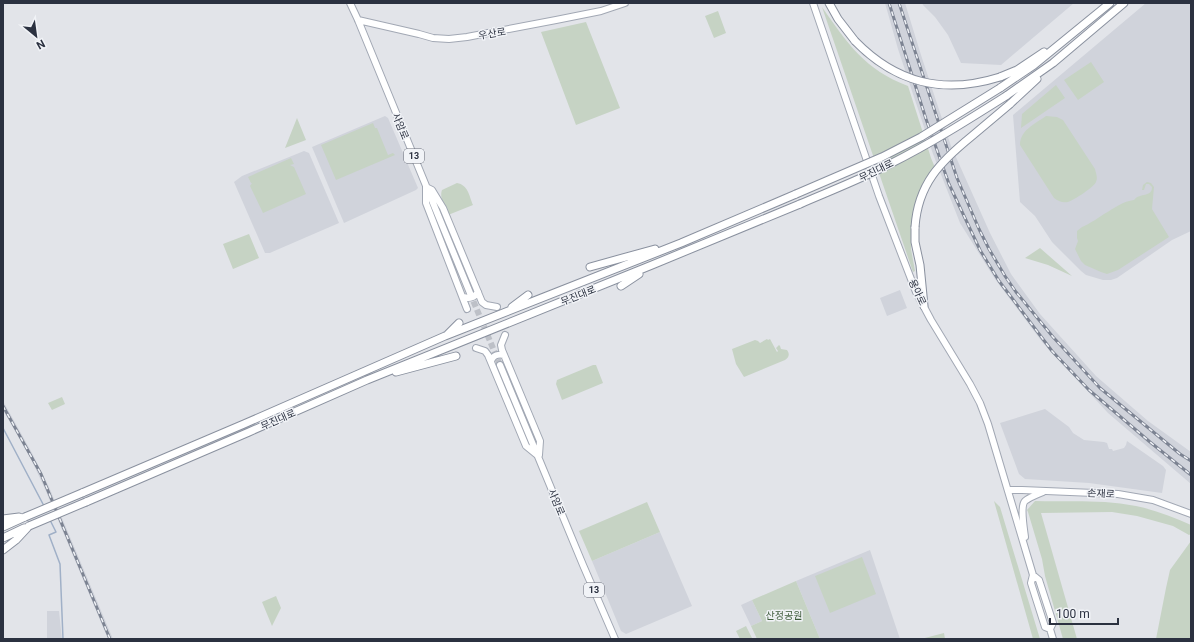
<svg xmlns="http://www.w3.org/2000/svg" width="1194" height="642" font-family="Roboto,'Noto Sans KR',sans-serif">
  <rect width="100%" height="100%" fill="#e2e4e9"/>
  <path fill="#d0d3db" d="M885,3H905L921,55L951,146L990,233L1011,274L1040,314L1096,376L1148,421L1191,452V484L1108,413L1043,343L995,279L960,223L933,154L898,49Z
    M922,3H1074L1001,65L961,63L948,35L935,17L923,5Z
    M1146,3H1191V231L1172,240L1117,278L1111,280H1103L1086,275L1081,271L1052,242L1035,216L1020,202L1013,115Z
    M385,116L388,118L418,188L416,190L344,223L312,147Z
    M304,151L309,153L339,223L272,252L270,253H265L234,182L242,176Z
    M900,290L907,308L887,316L880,298Z
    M3,401L32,453L49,487L113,639H108L45,489L29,455L3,410Z
    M1045,409L1069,427L1073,433L1084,440L1104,442L1107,443L1109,449H1112L1113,451L1124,448L1126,445L1127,441L1163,466L1166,470L1162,493L1089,483L1025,479L1019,474L1000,423Z
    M660,532L692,606L626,634L621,631L592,561Z
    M870,550L900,639H820L796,581Z
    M752,600L762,621L751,626L741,605Z
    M47,611H59L62,639H47Z"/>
  <path fill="#c6d3c4" d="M822,7C847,43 865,70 908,86L931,158L936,170L913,220L911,235V249L915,271L913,272Z
    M718,11L726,33L714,38L705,16Z
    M586,22L620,108L576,125L541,32Z
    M1091,62L1104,82L1078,100L1064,80Z
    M1056,85L1065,98L1021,128L1022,114Z
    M1046,116L1057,117L1063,120L1095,169C1096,174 1098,177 1096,182C1094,187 1074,200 1068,202C1062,203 1058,201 1054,198L1020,145C1020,130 1035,124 1046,116Z
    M297,118L306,140L285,148Z
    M373,123L375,128H377L388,155L393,153L395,155L336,180L321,145Z
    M291,158L294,164L290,165L294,167L306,194L263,213L250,186L252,183H251L248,177Z
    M1147,182L1151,183L1154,187L1152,209L1169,237L1118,270L1107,274L1101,272L1085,265L1081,261L1075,249L1078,241L1077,238V231L1082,227C1097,221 1119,201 1134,200C1140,192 1152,198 1152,187L1149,184H1146L1144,190H1142L1143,185Z
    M457,183C468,185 469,195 473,205L448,215C445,207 439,198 442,190Z
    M249,234L259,258L233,269L223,244Z
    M1040,248L1072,276L1048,265L1025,258Z
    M767,339L768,340L770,339L777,352L778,351L776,348L779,345L780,346L781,349L787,350C790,354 789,358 785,360L744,377L736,364L732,349L755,340L758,341L760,343Z
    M593,365H596L603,383L562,400L556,384L557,380Z
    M62,397L65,404L52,410L48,403Z
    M994,501L1000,507L1040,639H1033Z
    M1035,501C1069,502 1102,499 1136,506C1155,510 1173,517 1191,525V534L1189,535L1173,526L1137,516L1112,512L1041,513L1077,639H1063L1045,576L1042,559L1028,512L1027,510Z
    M647,502L660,532L592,561L579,531Z
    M1191,541V639H1156L1166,588L1170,570Z
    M862,557L876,594L830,613L815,576Z
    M796,581L820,639H757L751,626L762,621L752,600Z
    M276,596L281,608L272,626L262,602Z
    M746,626L752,638L750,639H740L736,631Z
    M944,633L945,639H921Z"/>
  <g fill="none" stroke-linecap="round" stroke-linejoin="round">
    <path stroke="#a0b0c7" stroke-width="1.5" d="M3,428L44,506
      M50,520L56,532L49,535L60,564L63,639"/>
    <path stroke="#bdc0c7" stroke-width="6" stroke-dasharray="6 3" stroke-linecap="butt" d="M470,293L500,365"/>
    <g stroke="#a2a8b4" stroke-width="8">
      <path id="major" d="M350,3L358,20L470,293
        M813,3L879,196L916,292L931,320L970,384L980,403L988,424L1033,575L1039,580L1053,623L1050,629L1053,639
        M358,20L419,34L433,38L449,39L467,37L556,20L601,11L625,3
        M463,297C470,299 474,298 478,292
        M467,309L426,203V187L432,190L443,208L482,302L486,305L497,307
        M505,335L501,345L502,350L540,441L539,455
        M476,348L485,351L488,355L526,446L537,455
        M491,361C493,355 499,354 504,355
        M500,365L583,565L615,639
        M1008,490H1022L1118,494L1153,500L1191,514
        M1025,537C1024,529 1020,506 1025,501C1030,497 1038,494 1043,492
        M1033,575L1031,583L1045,627L1050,629"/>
    </g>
    <g stroke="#8a919f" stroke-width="9">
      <path id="highway" d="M829,3L838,19L855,41
        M1000,77L1017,70L1044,52
        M1000,88L1034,65L1110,3
        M1006,96L1053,63L1124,3
        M1010,104L1037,79
        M915,227V242L920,265L924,306
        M590,267L655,249
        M621,286L639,274
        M512,307L528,295
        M448,334L459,323
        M396,372L456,356
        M82,493L244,424L445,336L681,243L796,194
        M86,502L249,432L367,380L652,265L800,204
        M3,519L19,517
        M3,527L25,517
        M3,538L24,528
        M3,550L16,540L29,526"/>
    </g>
    <use href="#major" stroke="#fff" stroke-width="6"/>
    <use href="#highway" stroke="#fff" stroke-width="7"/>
    <g stroke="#7c8392" stroke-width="3">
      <path id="rail" d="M889,3L926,119L949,184L980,250L999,281L1052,351L1089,390L1150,442L1191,475
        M899,3L957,178L979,229L989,249L1005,276L1016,292L1053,337L1100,388L1180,454L1191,461
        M3,406L41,474L110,639"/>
    </g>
    <use href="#rail" stroke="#f1f3f7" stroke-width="1.5" stroke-dasharray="4.5" stroke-linecap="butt"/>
    <g stroke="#8a919f" stroke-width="9" stroke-linecap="butt">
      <path id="highway-bridge" d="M855,41C896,83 943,95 1000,77
        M796,194L882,157L921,137L1000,88
        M800,204C830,191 861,179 890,164C930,144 968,120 1006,96
        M915,227C918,184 940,162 972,136C985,125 997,115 1010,104
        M25,517L82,493
        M29,526L86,502"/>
    </g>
    <use href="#highway-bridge" stroke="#fff" stroke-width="7"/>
  </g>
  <g text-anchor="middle" stroke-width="3" stroke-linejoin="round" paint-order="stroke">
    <g fill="#f1f3f7" stroke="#666b77" stroke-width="1">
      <rect x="404" y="149" width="20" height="14" rx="3"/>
      <rect x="584" y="583" width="20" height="14" rx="3"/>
    </g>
    <g font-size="9" font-weight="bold" fill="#2b3140">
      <text x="414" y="159">13</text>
      <text x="594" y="593">13</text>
    </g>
    <g font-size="10" fill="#2b3140" stroke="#f1f3f7">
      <text transform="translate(492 33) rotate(-10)" y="4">우산로</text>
      <text transform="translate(401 126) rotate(67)" y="4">사암로</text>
      <text transform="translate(876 170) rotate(-26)" y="4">무진대로</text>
      <text transform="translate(918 292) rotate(65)" y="4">용아로</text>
      <text transform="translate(578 295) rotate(-22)" y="4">무진대로</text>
      <text transform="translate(278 419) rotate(-24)" y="4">무진대로</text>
      <text transform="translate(1101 493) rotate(3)" y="4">손재로</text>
      <text transform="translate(557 502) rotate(67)" y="4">사암로</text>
    </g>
    <g font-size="10" fill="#3d5b3a" stroke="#f1f3f7">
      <text x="784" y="619">산정공원</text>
    </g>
  </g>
  <rect width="1194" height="642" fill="none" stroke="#2b3140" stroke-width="8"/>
  <g transform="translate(36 36) rotate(151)" stroke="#f1f3f7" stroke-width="3" paint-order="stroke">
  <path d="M0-3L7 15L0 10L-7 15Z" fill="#2b3140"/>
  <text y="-6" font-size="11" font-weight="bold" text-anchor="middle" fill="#2b3140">N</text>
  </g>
  <path d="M1050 618v6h68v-6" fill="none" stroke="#2b3140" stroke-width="2"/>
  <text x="1056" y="618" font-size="12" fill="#2b3140" stroke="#f1f3f7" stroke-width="3" paint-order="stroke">100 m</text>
</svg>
